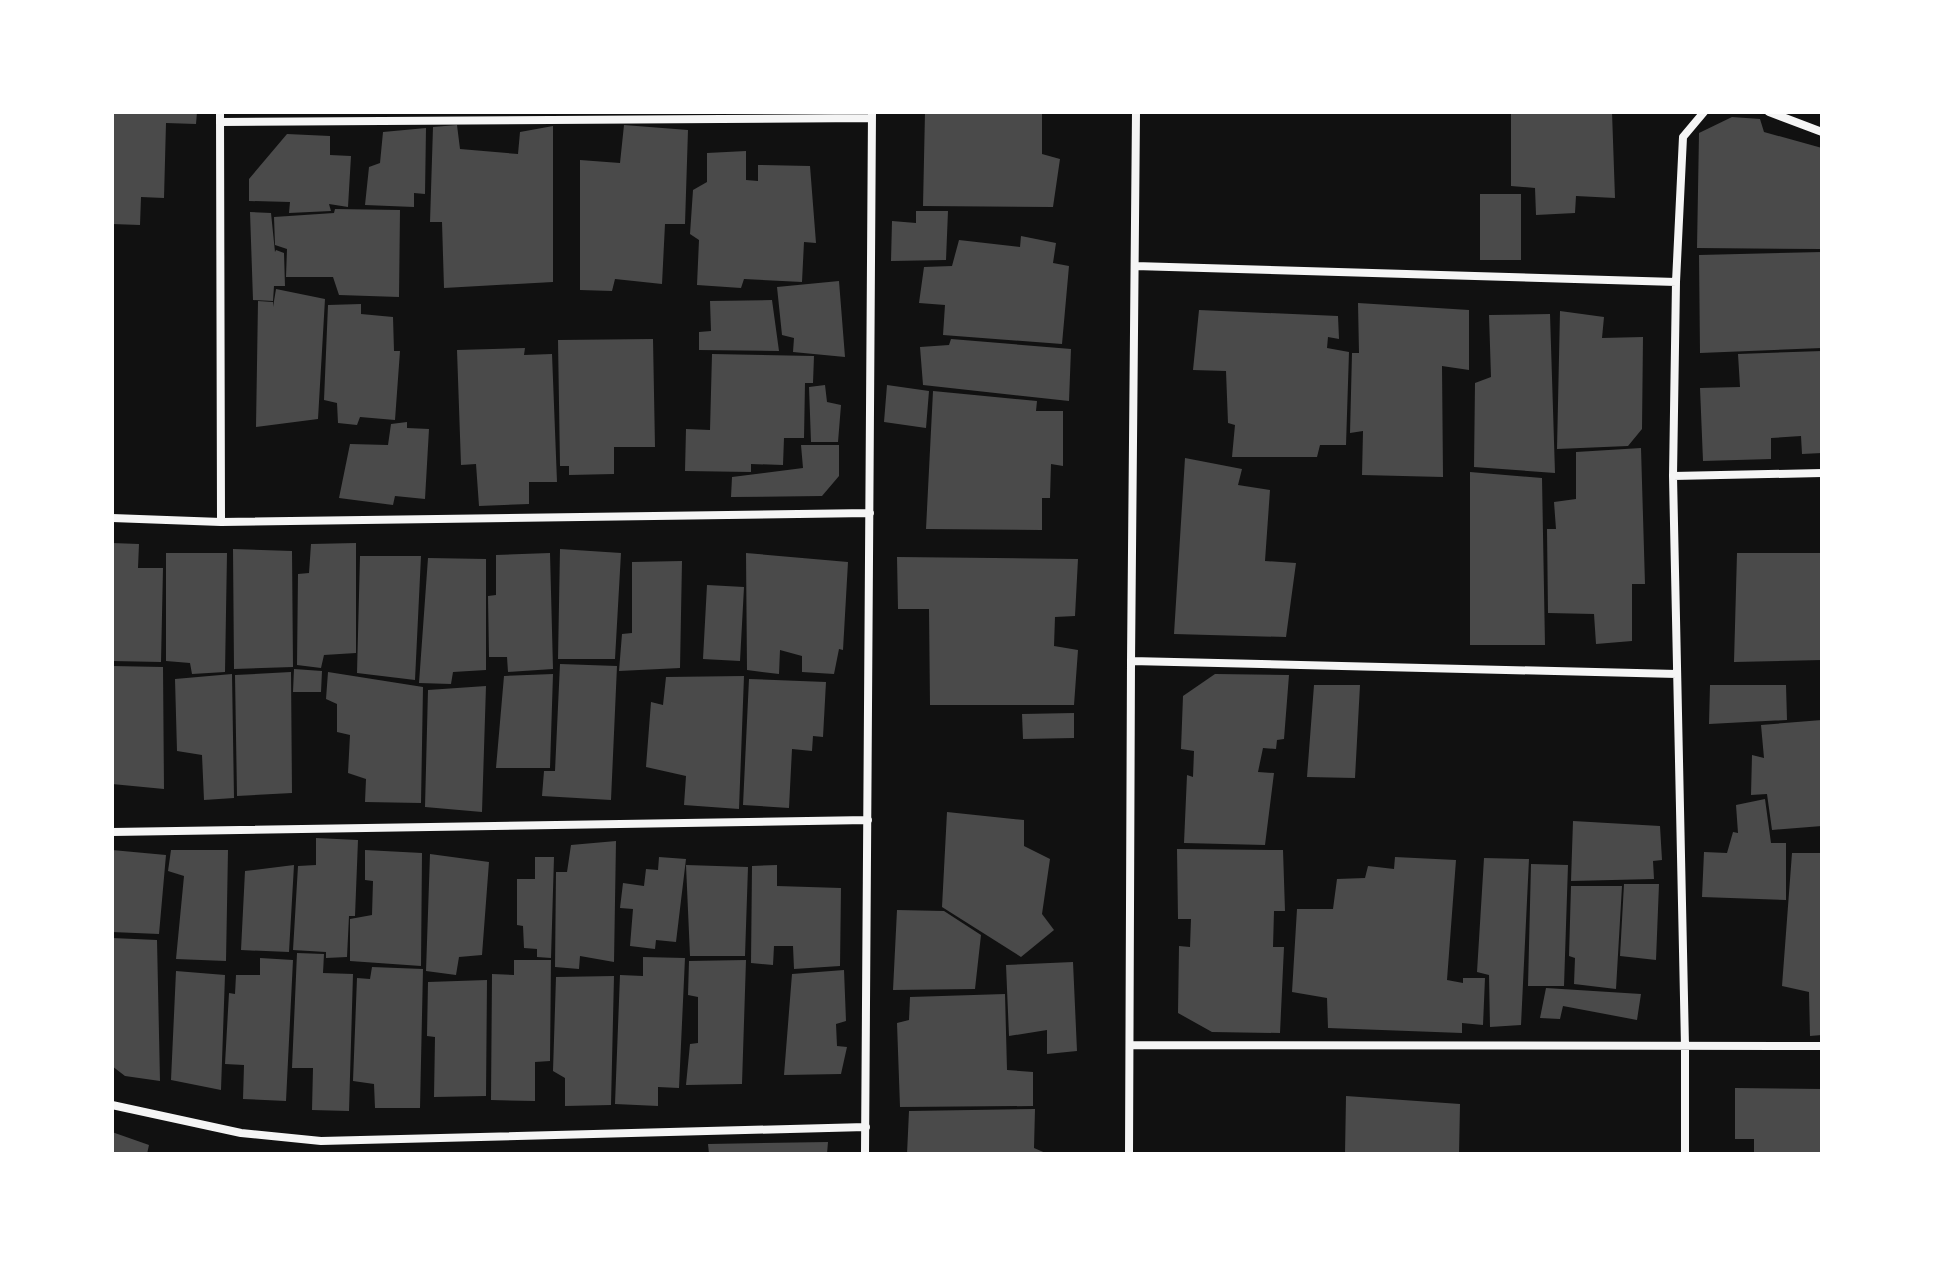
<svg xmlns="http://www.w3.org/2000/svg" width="1934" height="1266" font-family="Ubuntu,sans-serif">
  <rect width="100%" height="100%" fill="#111"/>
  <path fill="#4a4a4a" d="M112,112H197L196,124L166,123L164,198L141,197L140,225L112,224Z
    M925,112H1042V154L1060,159L1053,207L923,206Z
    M1511,112H1612L1615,198L1576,196L1575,213L1536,215L1535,188L1511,186Z
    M1732,117L1760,119L1764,132L1822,148V249L1697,248L1699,133Z
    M457,125L460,149L518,154L520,132L553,126V282L444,288L442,222H430L433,127Z
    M624,125L688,130L685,224H665L662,284L615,279L612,291L580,290V160L620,163Z
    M426,128L425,194L414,193V207L365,205L369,167L380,163L383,132Z
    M287,134L330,136V155L351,156L348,207L329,204L331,211L289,213L290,202L249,201V179Z
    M746,151V180L758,181V165L810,166L816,243L804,242L802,282L744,279L741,288L697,285L699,240L690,234L693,190L707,182V153Z
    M1480,194H1521V260H1480Z
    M335,209L400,210L399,297L339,295L333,277H286L287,249L275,245L274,217L334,213Z
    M916,211H948L946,260L891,261L892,221L916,223Z
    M250,212L271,213L275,252L276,250L284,253L285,286H274L273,301L253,300Z
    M1021,236L1056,243L1053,263L1069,266L1062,344L943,335L945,305L919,303L924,267L952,266L959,240L1020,247Z
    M1822,252V348L1700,353L1699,255Z
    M839,281L845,357L793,352L794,338L782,335L777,287Z
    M276,289L325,299L318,419L256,427L258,301L273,302V307Z
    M772,300L779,351L699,350V332L711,331L710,301Z
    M1358,303L1469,310V370L1442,366L1443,477L1362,475L1363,431L1350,433L1352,353H1359Z
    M361,304V314L393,317L394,351H400L395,420L360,417L357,425L338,423L337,403L324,400L328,305Z
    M1199,310L1338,316L1339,339L1328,337L1327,348L1349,352L1346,445H1320L1317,457H1232L1235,425L1228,423L1226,371L1193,370Z
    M1560,311L1604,317L1602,338L1643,337L1642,429L1628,446L1557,449Z
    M1550,314L1555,473L1474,467L1475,383L1491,377L1489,315Z
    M653,339L655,447H614V474L569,475V466H560L558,340Z
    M951,339L1071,349L1069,401L923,385L920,347L949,345Z
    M525,348L524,355L552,354L557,482H529V504L479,506L476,464L461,465L457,350Z
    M1822,351V453L1802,454L1801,436L1771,438V459L1703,461L1700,388L1740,387L1738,354Z
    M712,354L814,356L813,383H805L804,438H784L783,465L751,464V472L685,471L686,429L710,430Z
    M825,385L827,402L841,405L838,442H811L809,387Z
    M887,385L929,391L926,428L884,422Z
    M933,391L1037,401L1036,411H1063V466L1051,464L1050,498H1042V530L926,529Z
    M407,422V428L429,429L425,499L395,496L393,505L339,498L350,444L388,445L391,424Z
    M801,445H839V476L822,496L731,497L732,477L803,468Z
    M1641,448L1645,584H1632V641L1596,644L1594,614L1548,613L1547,529H1556L1554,502L1576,499V452Z
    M1185,458L1242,469L1238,485L1270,490L1265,561L1296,563L1286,637L1174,634Z
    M1470,472L1542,478L1545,645H1470Z
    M112,543L139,544L138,568H163L161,662L112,661Z
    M356,543V653L324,655L321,668L297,665L298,574L309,573L311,544Z
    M233,549L292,551L293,667L234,669Z
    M560,549L621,553L615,659H558Z
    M166,553H227L225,672L192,674L190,663L166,661Z
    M550,553L553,669L508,672L507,657H489L488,596L496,595V555Z
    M746,553L848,562L843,650L839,649L834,674L802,672V656L780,650L779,674L747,670Z
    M1737,553H1822V660L1734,662Z
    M360,556H421L415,680L357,673Z
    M897,557L1078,559L1075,616L1055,617L1054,646L1078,650L1074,705H930L929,609H898Z
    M428,558L486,559V670L453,672L451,684L419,683Z
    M682,561L680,668L619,671L622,634L632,633V562Z
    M707,585L744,587L740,661L703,659Z
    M560,664L617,666L611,800L542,796L544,771H555Z
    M112,666L163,667L164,789L112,784Z
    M294,669L322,671L321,692H293Z
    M291,672L292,793L237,796L235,675Z
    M328,672L423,687L421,803L365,802L366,779L348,773L350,735L337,732V704L326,699Z
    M232,674L234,798L204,800L202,755L177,751L175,679Z
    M553,674L550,768H496L504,676Z
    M1215,674L1289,675L1284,739L1277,740L1276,749L1263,748L1258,772L1274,773L1265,845L1184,843L1187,775L1193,777L1194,751L1181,749L1183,696Z
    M744,676L739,809L684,805L686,776L646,767L651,702L663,705L666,677Z
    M749,679L826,682L823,737L813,736L812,751L792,749L789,808L743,805Z
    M1314,685H1360L1355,778L1307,777Z
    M1710,685H1786L1787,720L1709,724Z
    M486,686L482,812L425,807L428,690Z
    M1074,713V738L1023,739L1022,714Z
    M1822,720V826L1772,830L1767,794L1751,795L1752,755L1764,758L1761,725Z
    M1765,799L1771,843H1786V900L1702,897L1704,852L1727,853L1733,832L1738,833L1736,805Z
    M947,812L1024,820V846L1050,859L1042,914L1054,930L1021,957L942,907Z
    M1573,821L1660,826L1662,860L1653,861L1654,879L1571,881Z
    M316,838L358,840L355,916H349L347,957L326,958V952L293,950L298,866L316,865Z
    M616,841L614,962L580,956L579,969L555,967L556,872H567L571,845Z
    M1177,849L1283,850L1285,911H1274L1273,947H1284L1280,1033L1212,1032L1178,1013L1179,946L1190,947L1191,919H1178Z
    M112,850L166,855L159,934L112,932Z
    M171,850H228L226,961L176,959L184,876L168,871Z
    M365,850L422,853L421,966L350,961V919L372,915L373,881L365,880Z
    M1792,853H1822V1035L1810,1036L1809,992L1782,986Z
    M430,854L489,862L482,955L459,957L456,975L426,971Z
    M535,857H554L551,958L537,957V949L524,948L523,926L517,925V879H535Z
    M659,857L686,859L676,942L656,940L655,949L630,946L633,909L620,908L623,883L644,886L646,869L658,870Z
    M1395,857L1456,860L1447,980L1463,983V978H1485L1483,1025L1462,1023V1033L1328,1028L1327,998L1292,992L1297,909H1333L1337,879L1365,878L1368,866L1394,869Z
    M1484,858L1529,859L1521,1025L1490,1027L1489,975L1477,972Z
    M1531,864L1568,865L1564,986H1528Z
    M294,865L289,952L241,950L245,871Z
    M686,865L748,867L745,956H690Z
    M777,865V886L841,888L840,966L794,969L793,946H774L773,965L751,963L752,866Z
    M1624,884H1659L1656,960L1620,956Z
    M1571,886H1622L1616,989L1574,984L1575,958L1569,956Z
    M897,910L944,911L981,935L975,989L893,990Z
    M112,938L157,940L160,1081L125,1076L112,1066Z
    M297,953L324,954L323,973L353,974L349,1111L312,1110L313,1068H292Z
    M643,957L685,958L679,1088L658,1087V1106L615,1104L620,975L643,976Z
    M260,958L293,960L286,1101L243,1099L244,1065L225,1064L229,993L235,994L236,975H260Z
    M514,960H551L550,1061L535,1062V1101L491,1100L492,974L514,975Z
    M746,960L742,1084L686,1085L690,1044L698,1043V997L688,995L689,961Z
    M1073,962L1077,1051L1047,1054V1030L1009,1036L1006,965Z
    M372,967L423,969L420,1108H375L374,1084L353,1081L357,978L370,979Z
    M844,970L846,1021L836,1024L837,1046L847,1047L841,1074L784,1075L792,974Z
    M176,971L225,975L221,1090L171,1080Z
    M614,976L611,1105L565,1106V1078L553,1071L556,977Z
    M487,980L486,1096L434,1097L435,1037L427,1036L428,982Z
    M1546,988L1641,994L1637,1020L1563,1006L1560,1019L1540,1018Z
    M1005,994L1007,1070L1033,1072V1106L900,1107L897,1023L909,1020L910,997Z
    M1735,1088L1822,1089V1154H1754V1139H1735Z
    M1346,1096L1460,1104L1459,1154H1345Z
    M1035,1109L1034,1148L1048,1154H907L909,1111Z
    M112,1132L149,1145L147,1154H112Z
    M828,1142L827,1154H709L708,1144Z"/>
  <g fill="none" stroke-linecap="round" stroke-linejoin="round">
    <path stroke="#f5f5f5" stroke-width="8" d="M220,112L221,522
      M1769,112L1822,132
      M220,122L872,118
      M1135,266L1676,282
      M1673,476L1822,473
      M112,518L221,522L870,513
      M1131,661L1677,674
      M112,832L868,820
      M1130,1045L1822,1046
      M112,1105L241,1133L321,1141L866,1127
      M865,1154L872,112
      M1129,1154L1131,661L1136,112
      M1685,1154V1046L1673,476L1676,282L1683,137L1704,112"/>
  </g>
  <rect width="1934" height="1266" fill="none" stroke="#ffffff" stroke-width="228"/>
</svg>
